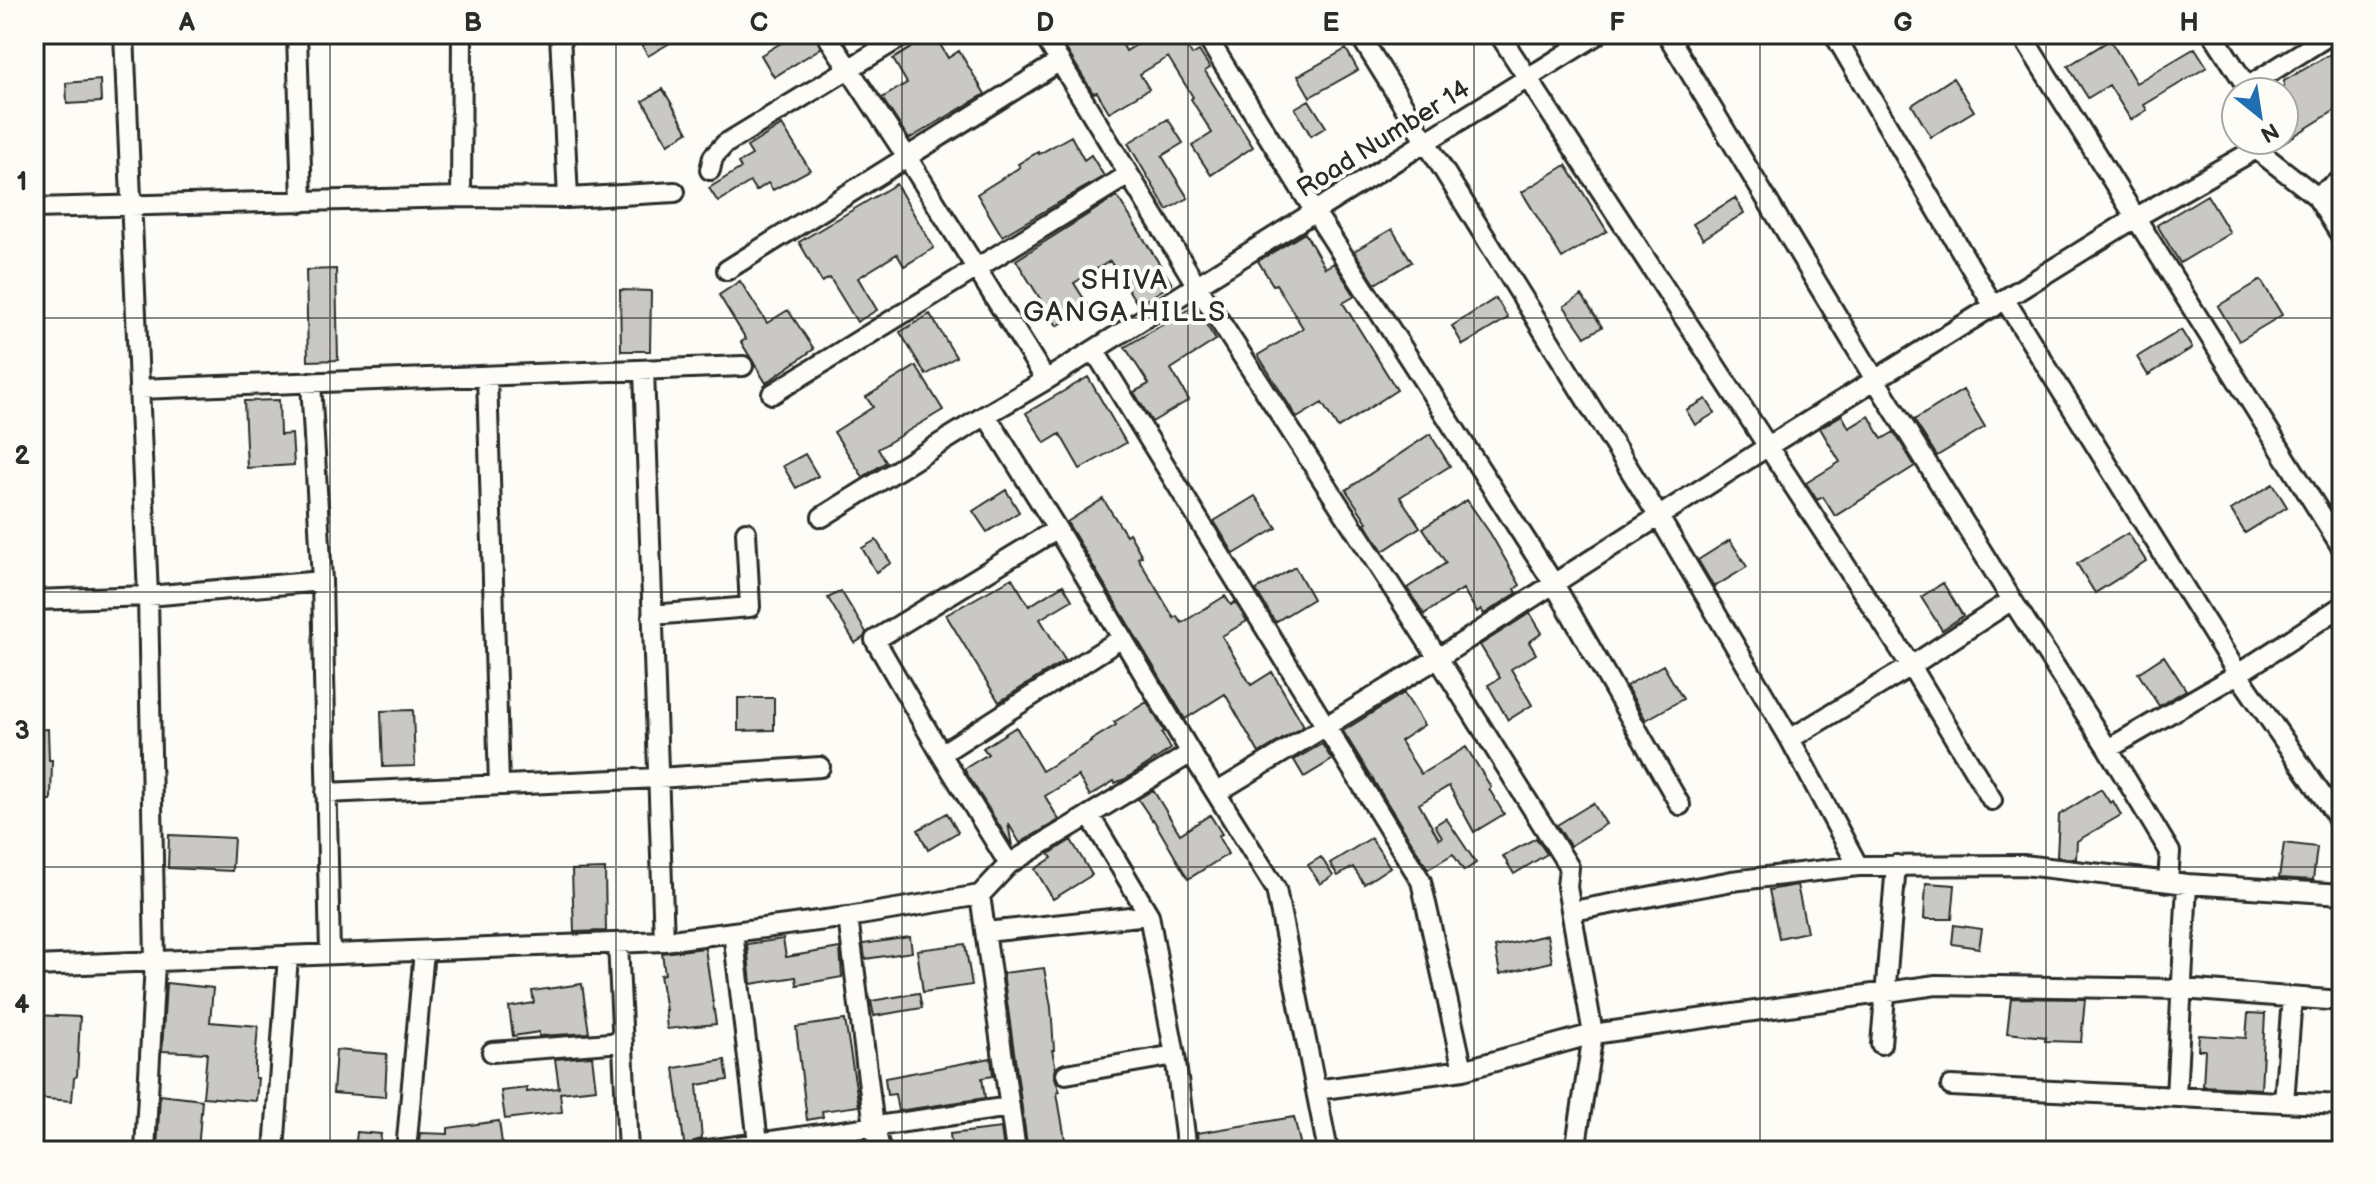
<svg xmlns="http://www.w3.org/2000/svg" width="2376" height="1185" font-family="'Balsamiq Sans',sans-serif">
  <rect width="100%" height="100%" fill="#fdfcf7"/>
  <filter id="ink" filterUnits="userSpaceOnUse"><feTurbulence type="fractalNoise" baseFrequency=".0125" numOctaves="2"/><feDisplacementMap in="SourceGraphic" scale="16" xChannelSelector="R" yChannelSelector="G"/><feConvolveMatrix kernelMatrix="1 2 1 2 8 2 1 2 1" color-interpolation-filters="sRGB"/></filter>
  <g filter="url(#ink)">
    <path fill="#c9c8c4" stroke="#2b2b2b" stroke-width="2" d="M635,34H685L648,56Z
      M796,34H814L821,48L774,77L761,55Z
      M934,34L948,58L959,51L985,94L909,139L882,98L907,83L893,59Z
      M1057,34H1117L1126,51L1154,34H1179L1192,55L1199,51L1210,68L1205,71L1253,147L1211,175L1192,146L1212,133L1191,99L1193,97L1168,57L1140,74L1149,89L1109,112L1097,92L1093,93Z
      M2110,40L2136,83L2195,48L2207,67L2144,105L2147,110L2131,120L2109,85L2088,98L2068,66Z
      M1346,49L1358,70L1310,97L1298,76Z
      M2332,53L2342,70V106L2284,142V81Z
      M1953,78L1974,111L1931,137L1912,105Z
      M100,80L101,102L67,104L66,83Z
      M663,89L688,132L668,144L643,101Z
      M1309,100L1326,127L1311,136L1295,108Z
      M1168,119L1183,143L1162,156L1188,198L1167,210L1128,143Z
      M782,125L810,170L773,190L768,183L756,191L750,182L718,202L709,188L741,168L738,163L752,155L747,147Z
      M1071,136L1084,160L1091,155L1104,176L1002,236L977,194L1020,167L1018,164L1038,152L1039,154Z
      M1566,165L1607,231L1562,258L1522,192Z
      M896,184L934,248L904,266L897,254L858,278L877,310L857,322L830,278L822,282L799,242Z
      M2207,195L2230,233L2180,263L2157,225Z
      M1117,196L1172,284L1138,305L1110,261L1074,283L1089,307L1057,326L1016,260Z
      M1735,198L1744,213L1703,239L1693,224Z
      M1392,229L1412,262L1375,284L1354,251Z
      M1305,233L1325,268L1334,263L1355,296L1343,303L1397,390L1338,428L1322,403L1297,418L1258,355L1303,328L1276,284L1273,285L1258,261Z
      M336,269L338,360L308,361L306,270Z
      M2261,280L2282,315L2239,341L2218,306Z
      M740,281L767,323L788,310L814,349L766,383L741,342L746,339L719,295Z
      M620,290L651,291L650,351H621Z
      M1582,295L1602,327L1585,337L1564,306Z
      M1496,298L1508,318L1463,345L1452,326Z
      M1194,306L1216,340L1171,369L1189,400L1152,422L1134,392L1149,384L1125,347Z
      M930,314L956,357L926,375L900,332Z
      M2181,330L2192,348L2148,375L2137,357Z
      M916,366L943,410L878,449L886,462L863,477L834,432L873,407L866,397Z
      M1088,377L1126,443L1080,469L1060,434L1045,443L1026,413Z
      M1963,390L1985,427L1937,456L1914,420Z
      M1706,399L1715,413L1695,425L1686,410Z
      M279,400L280,435L292,434L294,465L247,468L244,401Z
      M1842,415L1849,428L1869,416L1882,439L1894,432L1915,466L1835,516L1823,497L1817,500L1806,483L1840,462L1820,428Z
      M1430,434L1450,466L1400,497L1420,527L1383,551L1365,523L1367,522L1346,490Z
      M805,454L818,476L796,488L783,466Z
      M2273,484L2287,507L2245,533L2231,510Z
      M1006,490L1019,512L987,532L973,511Z
      M1255,496L1277,528L1234,554L1214,521Z
      M1103,499L1126,535L1129,533L1142,556L1138,558L1174,618L1177,616L1182,623L1225,596L1231,605L1235,602L1247,621L1222,636L1251,685L1272,672L1304,726L1259,753L1225,694L1185,719L1067,522Z
      M1467,500L1490,533L1520,585L1515,589L1517,593L1484,614L1481,609L1477,612L1463,589L1424,614L1407,588L1446,563L1423,528Z
      M2128,533L2146,561L2095,593L2077,564Z
      M876,540L891,563L876,572L862,548Z
      M1730,540L1747,567L1714,587L1698,560Z
      M1295,567L1313,599L1275,622L1256,590Z
      M1012,578L1029,606L1063,585L1072,600L1040,619L1065,660L999,702L946,615Z
      M1943,583L1963,616L1942,630L1921,597Z
      M841,591L866,632L864,637L855,643L828,598Z
      M1530,613L1542,633L1529,642L1536,654L1511,669L1532,705L1508,720L1488,685L1500,678L1480,645Z
      M2164,656L2186,690L2159,706L2138,673Z
      M1663,665L1683,699L1646,720L1626,686Z
      M1404,693L1424,725L1400,741L1421,774L1466,747L1491,787L1489,789L1504,814L1474,832L1449,786L1419,804L1439,839L1442,837L1435,825L1446,818L1476,863L1464,871L1453,854L1428,869L1343,731Z
      M738,698H774V730L738,731Z
      M1147,702L1164,731L1162,733L1171,749L1125,779L1115,783L1114,781L1090,796L1078,776L1045,796L1059,820L1020,843L1008,823L1012,846L964,769L988,754L983,748L1016,727L1042,771L1091,742L1090,741L1116,725L1114,722Z
      M413,710L415,766L383,767L381,711Z
      M48,729L49,760H52L51,800H34V730Z
      M1322,744L1332,760L1304,777L1294,760Z
      M2101,789L2110,803L2113,801L2121,815L2077,841L2076,859L2057,857L2059,815Z
      M1153,790L1180,834L1210,815L1222,834L1218,836L1228,854L1188,879L1153,819L1152,820L1138,799Z
      M1593,803L1606,824L1570,846L1557,825Z
      M947,813L958,832L928,850L918,830Z
      M169,835L234,838L232,871L168,868Z
      M1371,838L1390,867L1364,884L1353,867L1338,876L1330,863Z
      M1536,838L1547,854L1514,874L1503,856Z
      M1071,840L1092,875L1053,899L1035,869L1052,858L1049,854Z
      M2284,843L2317,847L2313,880L2279,878Z
      M1321,857L1333,876L1320,884L1308,865Z
      M605,869L606,931L574,932L572,870Z
      M1926,883L1955,885L1952,919H1924Z
      M1797,885L1807,932L1779,938L1769,890Z
      M1954,925L1982,929L1979,948L1952,944Z
      M1547,935L1552,962L1500,974L1495,947Z
      M910,937L912,952L865,959L863,944Z
      M783,939L786,957L840,948L842,977L797,985L796,977L751,984L747,944Z
      M965,944L972,985L923,992L917,950Z
      M705,948L716,1024L667,1029L665,1010H666L660,975L665,974L662,953Z
      M1044,968L1051,1007L1054,1050H1052L1056,1069L1054,1075L1060,1092L1057,1093L1067,1151H1028L1003,973Z
      M166,983L213,988L210,1022L258,1026L255,1063V1078H258L256,1101L203,1097L207,1053L162,1051Z
      M582,984L589,1033L539,1036V1032L513,1036L509,1007L534,1003L532,991Z
      M919,993L922,1008L874,1016L871,1001Z
      M2011,998L2085,999L2081,1042L2045,1041L2046,1037L2007,1033Z
      M2248,1013L2265,1014L2261,1089L2203,1086L2205,1050H2198L2199,1035L2246,1038Z
      M34,1015L80,1017L77,1076L74,1078L72,1101L34,1098Z
      M845,1020L859,1106L822,1111L823,1117L807,1120L796,1027Z
      M336,1050L387,1054L385,1097L333,1093Z
      M592,1056L596,1089L560,1093L562,1112L505,1119L501,1091L527,1088V1092L559,1088L555,1059Z
      M991,1058L993,1076L982,1078L985,1098L898,1111L895,1094L887,1095L885,1078Z
      M725,1060L728,1080L697,1085L702,1139L694,1141L689,1149L685,1150L674,1068Z
      M160,1095L202,1100L198,1151H157Z
      M1294,1117L1302,1151H1241V1147L1220,1151H1199L1197,1133Z
      M499,1121L503,1151H418L420,1133L448,1134V1128Z
      M1001,1128L1004,1151H952L950,1134Z
      M357,1132L381,1134L379,1151H355Z"/>
    <g fill="none" stroke-linecap="round" stroke-linejoin="round">
      <g stroke="#2b2b2b" stroke-width="24">
        <path id="minor" d="M124,34L148,596L155,962L145,1151
          M297,34L302,202
          M560,34L568,198
          M826,34L907,157L1046,380
          M1043,34L1197,286L1438,658L1569,867L1567,887L1593,1034L1575,1151
          M1205,34L1315,212L1554,584L1680,805
          M1359,34L1659,517L1790,739L1858,866
          M1499,34L1911,666L1992,800
          M1667,34L1876,381L2012,600L2108,749L2170,852L2168,882
          M1834,34L1994,307
          M2021,34L2342,548
          M2213,34L2247,87L2248,92
          M2247,87L2331,34
          M2254,140L2256,149L2316,196L2342,237
          M710,170L713,157L725,144L906,34
          M2316,196L2342,180
          M461,197L462,34
          M34,208L461,197L568,198L675,192
          M727,270L1060,61
          M2005,300L2238,674L2337,817L2342,832
          M1094,350L1421,881L1463,1070
          M644,370L664,941
          M487,376L499,785
          M311,382L322,581
          M139,389L743,366
          M772,394L1128,175
          M986,415L1057,529L1191,753L1276,889L1328,1151
          M822,517L986,415L1046,380L1598,34
          M34,600L148,596L322,581L330,954
          M652,615L750,607L746,532
          M1790,739L1911,666L2012,600
          M2108,749L2238,674L2342,606
          M941,754L1122,638
          M326,793L658,778L820,767
          M1216,793L1438,658L1767,447L2135,218L2256,149
          M1090,816L1149,915L1175,1055L1187,1151
          M1009,864L941,754L875,640L1057,529
          M980,895L1016,1151
          M1573,911L1732,881L1858,866L2023,865L2187,884L2342,894
          M848,917L874,1127L881,1151
          M733,932L759,1151
          M986,932L1149,915
          M618,943L628,1151
          M34,966L664,941L848,917L980,895L1009,864L1191,753
          M1881,1044L1896,865
          M492,1052L623,1042
          M1066,1074L1175,1055
          M1951,1086L2342,1105
          M1316,1090L1463,1070L1593,1034L1936,985L2182,989L2342,1001
          M2176,1097L2187,884
          M2284,1102L2292,998
          M274,1151L288,956
          M406,1151L424,951
          M701,1151L1010,1107"/>
      </g>
      <use href="#minor" stroke="#fdfcf7" stroke-width="18"/>
    </g>
  </g>
  <path fill="none" stroke="#2b2b2b" stroke-width="2" stroke-opacity="0.55" d="M330,34V1151M616,34V1151M902,34V1151M1188,34V1151M1474,34V1151M1760,34V1151M2046,34V1151M34,318H2342M34,592H2342M34,867H2342"/>
  <g text-anchor="middle" stroke-width="8" stroke-linejoin="round" paint-order="stroke">
    <g font-size="26" fill="#2b2b2b" stroke="#fdfcf7">
      <text transform="translate(1383 138) rotate(-32)" y="9">Road Number 14</text>
    </g>
    <g font-size="28" letter-spacing="2" fill="#2b2b2b" stroke="#fdfcf7">
      <text x="1125" y="289">SHIVA<tspan x="1125" dy="32">GANGA HILLS</tspan></text>
    </g>
  </g>
  <rect width="2376" height="1185" fill="none" stroke="#fdfcf7" stroke-width="88"/>
  <g transform="translate(2260 116) rotate(150)"><circle r="38" fill="#fdfcf7" stroke="#a9a8a5" stroke-width="2"/>
  <path d="M0-6L14 30L0 20L-14 30Z" fill="#1f6fb2"/>
  <text y="-12" font-size="22" font-weight="bold" text-anchor="middle" fill="#2b2b2b">N</text>
  </g>
  <rect x="44" y="44" width="2288" height="1097" fill="none" stroke="#2b2b2b" stroke-width="3"/>
  <g font-size="26" text-anchor="middle" font-weight="bold" fill="#2b2b2b">
    <text x="187" y="31">A</text>
    <text x="473" y="31">B</text>
    <text x="759" y="31">C</text>
    <text x="1045" y="31">D</text>
    <text x="1331" y="31">E</text>
    <text x="1617" y="31">F</text>
    <text x="1903" y="31">G</text>
    <text x="2189" y="31">H</text>
    <text x="22" y="190">1</text>
    <text x="22" y="464">2</text>
    <text x="22" y="739">3</text>
    <text x="22" y="1013">4</text>
  </g>
</svg>
